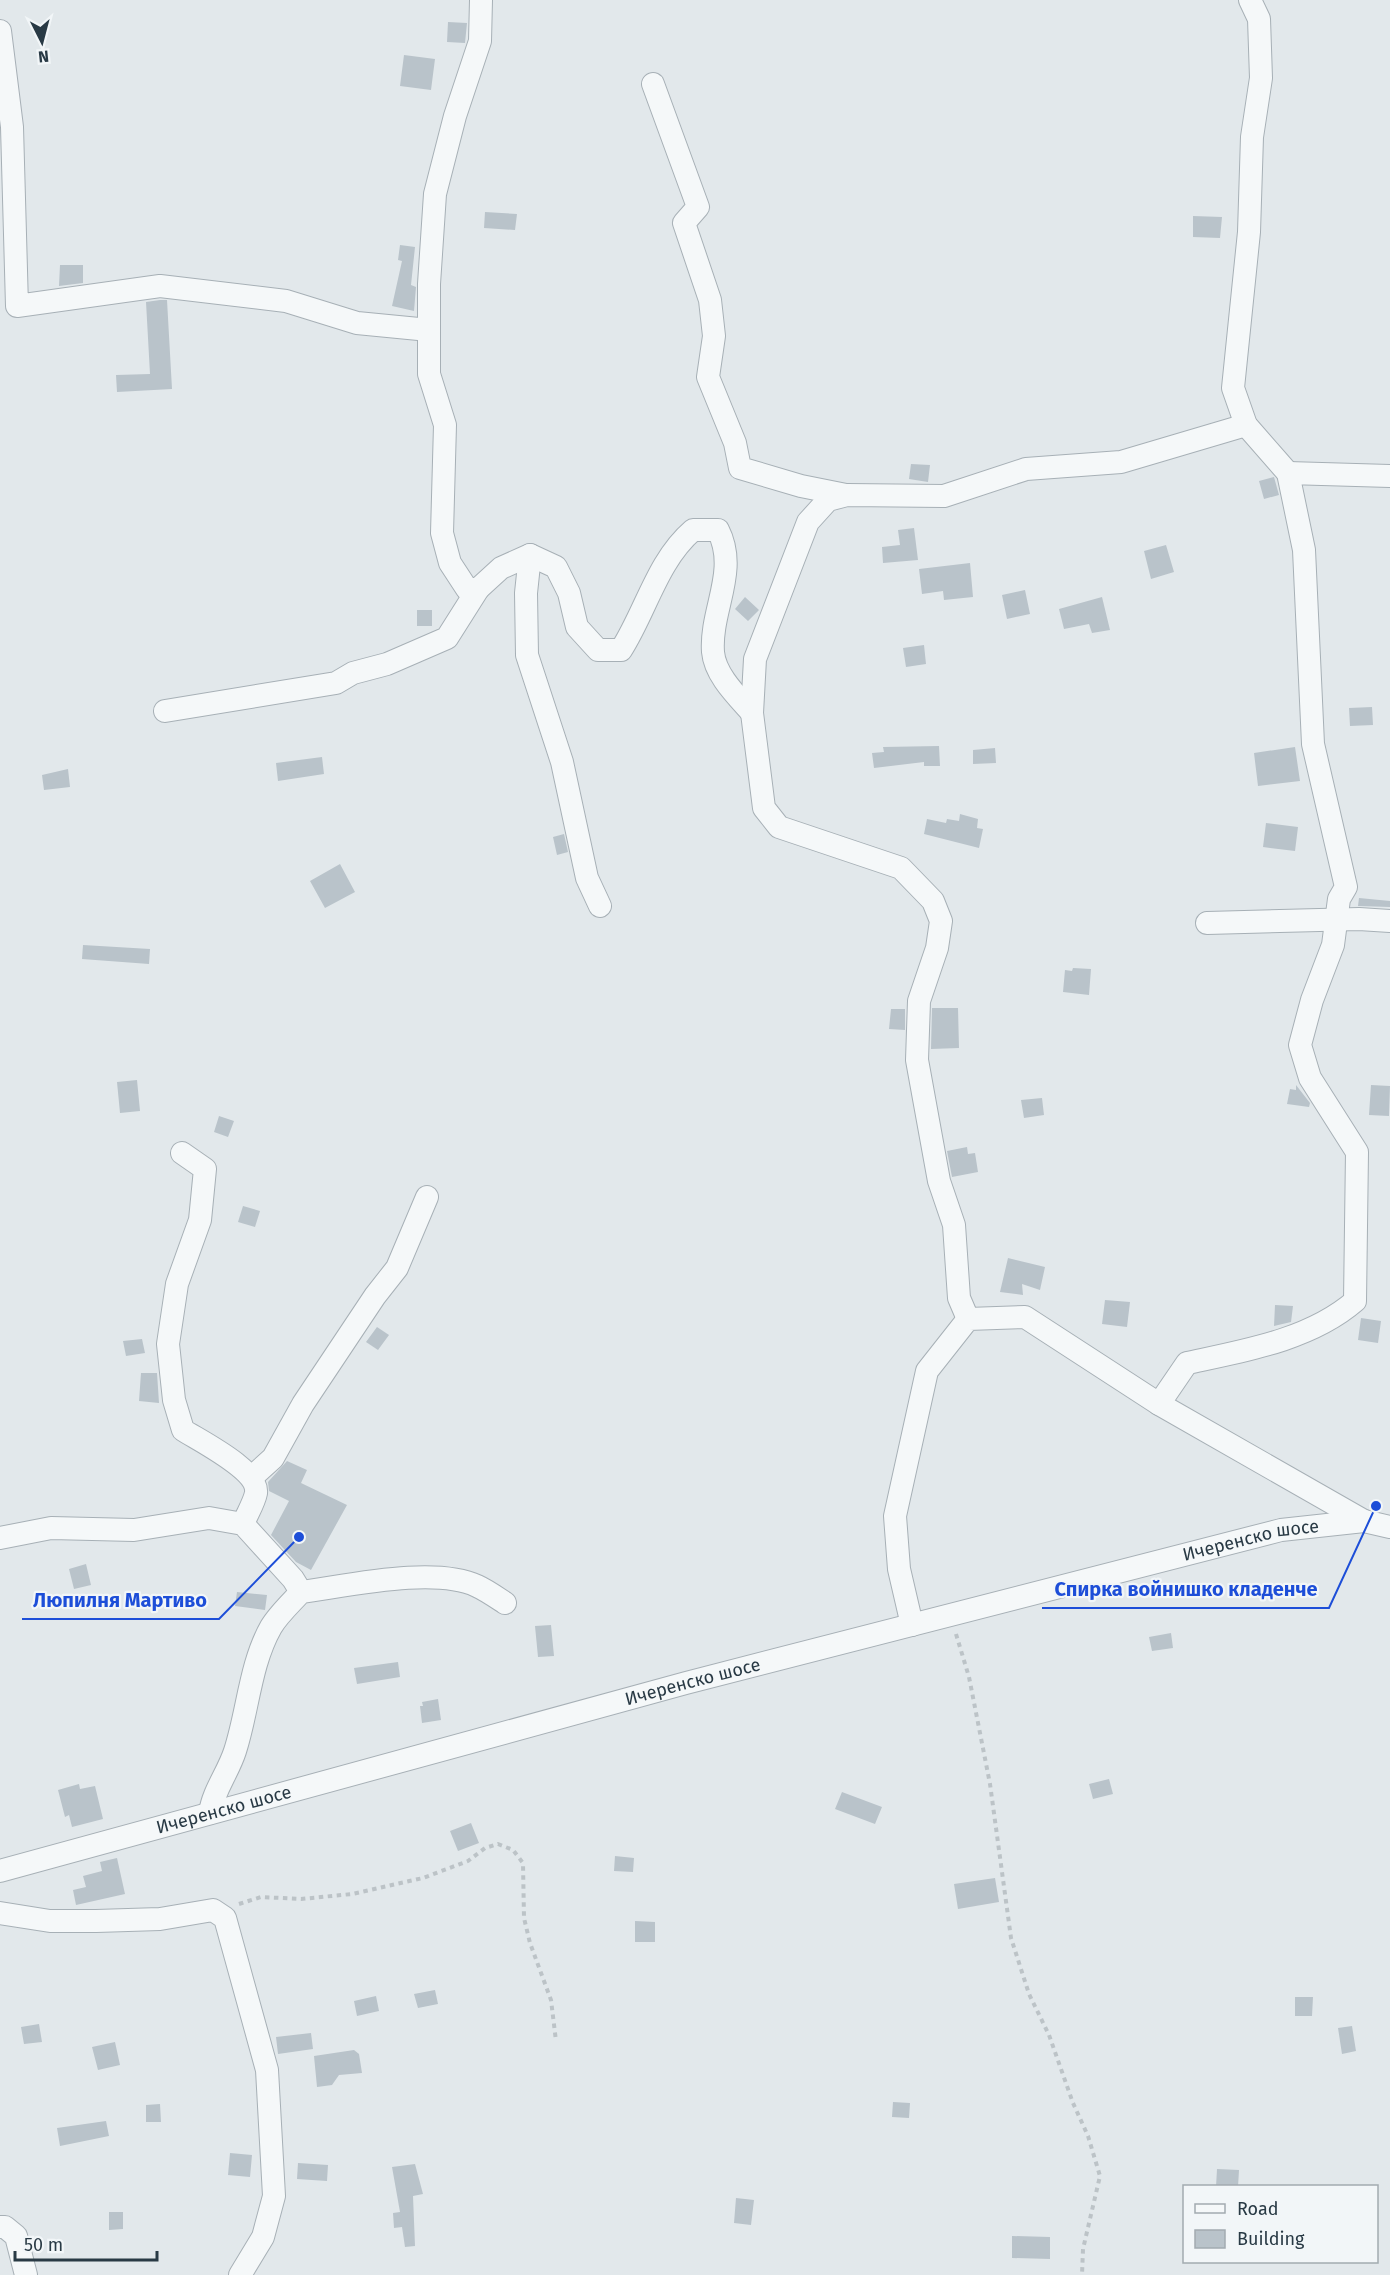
<svg xmlns="http://www.w3.org/2000/svg" width="1390" height="2275" font-family="'Fira Sans',sans-serif">
  <rect width="100%" height="100%" fill="#e2e8eb"/>
  <path fill="#b9c3ca" d="M448,22L467,23L465,43L447,42Z
    M404,55L435,59L431,90L400,86Z
    M485,212L517,214L515,230L484,228Z
    M1193,216L1222,217L1220,238L1193,237Z
    M400,245L415,247L411,285L416,287L414,311L392,306L402,261L398,260Z
    M60,265H83V283L59,286Z
    M160,300H167L172,389L117,392L116,375L150,374L146,302Z
    M911,464L930,465L928,482L909,479Z
    M1274,477L1279,495L1264,499L1259,481Z
    M914,528L918,560L883,563L882,547L900,545L898,530Z
    M1166,545L1174,572L1151,579L1144,551Z
    M970,563L973,597L944,600L943,591L922,594L919,569Z
    M1025,590L1030,614L1007,619L1002,595Z
    M745,597L759,610L748,621L735,609Z
    M1102,597L1110,630L1092,633L1089,624L1064,629L1059,609Z
    M417,610H432V626H417Z
    M924,645L926,664L906,667L903,648Z
    M1372,707L1373,725L1350,726L1349,708Z
    M939,746L940,766H924V762L874,768L872,753L884,752L883,747Z
    M1295,747L1300,781L1258,786L1254,753Z
    M995,748L996,763L973,764V750Z
    M322,757L324,774L278,781L276,763Z
    M68,769L70,787L44,790L42,775Z
    M960,814L978,819L977,828L983,829L979,848L924,834L927,819L946,823L947,819L959,821Z
    M1266,823L1298,827L1295,851L1263,847Z
    M564,834L568,852L557,855L553,837Z
    M340,864L355,892L325,908L310,881Z
    M1359,898L1390,901V907L1358,906Z
    M83,945L150,949L149,964L82,959Z
    M1073,968L1091,969L1089,995L1063,992L1065,970L1072,971Z
    M932,1008H958L959,1048L931,1049Z
    M891,1009H905V1030L889,1029Z
    M137,1080L140,1111L120,1113L117,1082Z
    M1296,1085L1310,1103L1309,1107L1287,1104L1290,1089L1296,1090Z
    M1371,1085L1390,1086L1389,1116L1369,1115Z
    M1042,1098L1044,1115L1024,1118L1021,1100Z
    M219,1116L234,1121L228,1137L214,1132Z
    M967,1147L968,1154L975,1153L978,1172L952,1177L947,1151Z
    M243,1206L260,1211L255,1227L238,1222Z
    M1008,1258L1045,1267L1040,1290L1022,1284L1023,1295L1000,1292Z
    M1105,1300L1130,1302L1127,1327L1102,1324Z
    M1275,1305L1293,1306L1291,1322L1274,1326Z
    M1361,1318L1381,1321L1378,1343L1358,1340Z
    M377,1327L389,1335L378,1350L366,1342Z
    M142,1339L145,1353L126,1356L123,1341Z
    M141,1373H157L159,1403L139,1401Z
    M287,1461L307,1470L301,1483L347,1505L311,1570L296,1562L271,1535L289,1501L269,1491L268,1482Z
    M86,1564L91,1585L74,1589L69,1569Z
    M237,1592L267,1595L265,1610L235,1606Z
    M551,1625L554,1656L538,1657L535,1626Z
    M1171,1633L1173,1648L1152,1651L1149,1637Z
    M398,1662L400,1677L357,1684L354,1668Z
    M438,1699L441,1720L422,1723L420,1706H423L422,1702Z
    M1109,1779L1113,1794L1093,1799L1089,1784Z
    M79,1784L80,1789L95,1786L103,1819L72,1827L69,1815L65,1817L58,1790Z
    M842,1792L882,1807L875,1824L835,1809Z
    M471,1823L479,1843L458,1851L450,1831Z
    M615,1856L634,1858L633,1872L614,1871Z
    M117,1858L125,1894L76,1905L73,1890L86,1887L83,1876L102,1871L100,1862Z
    M995,1878L999,1902L958,1909L954,1884Z
    M635,1921L655,1922V1942H635Z
    M435,1990L438,2004L418,2008L414,1994Z
    M376,1996L379,2011L357,2016L354,2001Z
    M1295,1997H1313L1312,2016H1295Z
    M39,2024L42,2042L24,2044L21,2027Z
    M1352,2026L1356,2051L1342,2054L1338,2028Z
    M311,2033L313,2049L278,2054L276,2037Z
    M115,2042L120,2065L98,2070L92,2047Z
    M354,2050L359,2054L362,2073L339,2075L332,2085L317,2087L314,2056Z
    M893,2102L910,2103L909,2118L892,2117Z
    M160,2104L161,2122H146V2105Z
    M106,2121L109,2136L60,2146L57,2128Z
    M230,2153L252,2155L250,2177L228,2175Z
    M298,2163L328,2165L327,2181L297,2179Z
    M415,2164L423,2194L413,2196L415,2246L405,2247L402,2227L394,2228L393,2213L400,2212L392,2167Z
    M1217,2169L1239,2170L1238,2187H1216Z
    M736,2198L754,2200L751,2225L734,2223Z
    M109,2212H123V2229L109,2230Z
    M1012,2236L1050,2237V2259L1012,2258Z"/>
  <g fill="none" stroke-linecap="round" stroke-linejoin="round">
    <g stroke="#a7b0b6" stroke-width="24">
      <g id="minor">
        <path d="M481,0L480,41L455,116L435,194L429,284V374L445,425L442,533L450,563L467,589H478L501,568L530,555L556,567L569,593L577,627L598,650H621C646,611 657,561 693,530H718C739,571 710,610 713,652C715,675 737,696 752,713"/>
        <path d="M1250,0L1259,19L1261,78L1252,137L1249,232L1233,388L1246,425L1288,473"/>
        <path d="M0,31L12,127L17,306L160,286L286,301L357,323L429,330"/>
        <path d="M653,84L698,207L684,223L710,300L714,336L708,377L735,443L740,468L801,486L846,495"/>
        <path d="M530,555L526,593L527,655L562,762L587,878L600,906"/>
        <path d="M165,711L336,683L353,673L387,664L447,638L478,589"/>
        <path d="M1207,923L1359,919L1390,921"/>
        <path d="M182,1153L205,1169L200,1220L177,1284L168,1344L174,1400L183,1430C200,1441 259,1470 256,1493C254,1503 247,1514 243,1524"/>
        <path d="M968,1319L959,1298L954,1225L939,1181L917,1060L919,1001L937,948L941,921L933,901L901,868L779,827L764,808L752,713L755,659L808,522L828,500L847,495L944,496L1026,469L1121,462L1246,425"/>
        <path d="M1159,1404L1187,1363C1243,1351 1310,1340 1355,1301L1357,1152L1310,1078L1300,1045L1312,1000L1333,945L1339,899L1346,887L1313,744L1304,550L1288,473L1390,476"/>
        <path d="M252,1477L273,1458L303,1404L375,1296L397,1268L427,1197"/>
        <path d="M0,1538L51,1528L134,1530L209,1518L243,1524L293,1579L301,1592"/>
        <path d="M912,1625L899,1569L895,1516L927,1371L968,1319L1025,1317L1159,1404L1364,1521"/>
        <path d="M210,1813C213,1791 228,1773 235,1751C248,1711 250,1664 271,1627C278,1615 291,1603 301,1592C347,1586 434,1566 477,1586C486,1590 496,1597 505,1603"/>
        <path id="s1" d="M0,1871L686,1683L1281,1530L1364,1521L1390,1527"/>
        <path d="M0,1913L50,1921H96L160,1919L213,1910L225,1918L267,2070L274,2196L263,2237L240,2275"/>
        <path d="M0,2227H5L16,2236L26,2275"/>
      </g>
    </g>
    <path stroke="#bcc3c7" stroke-width="4" stroke-dasharray="4.5 4.5" stroke-linecap="butt" d="M956,1634L969,1677L990,1784L1011,1938L1029,1994L1049,2035L1073,2103L1088,2136L1100,2176L1083,2249L1082,2275
      M239,1904L261,1897L301,1899L352,1894L423,1878L468,1861L485,1848L498,1844L513,1850L523,1863L524,1918L530,1943L551,2000L556,2041"/>
    <use href="#minor" stroke="#f5f8f9" stroke-width="22"/>
  </g>
  <g text-anchor="middle" stroke-width="4.5" stroke-linejoin="round" paint-order="stroke">
    <g font-size="18" fill="#293a45" stroke="#f2f6f8">
      <text dy="6" stroke="none"><textPath href="#s1" startOffset="1294">Ичеренско шосе</textPath></text>
      <text dy="6" stroke="none"><textPath href="#s1" startOffset="718">Ичеренско шосе</textPath></text>
      <text dy="6" stroke="none"><textPath href="#s1" startOffset="232">Ичеренско шосе</textPath></text>
    </g>
  </g>
  <path fill="none" stroke="#1d4ed8" stroke-width="2" d="M1376 1506L1329 1608H1042M299 1537L219 1619H22"/>
  <g fill="#1d4ed8" stroke="#f2f6f8" stroke-width="2">
    <circle cx="1376" cy="1506" r="6"/>
    <circle cx="299" cy="1537" r="6"/>
  </g>
  <g font-size="20" text-anchor="middle" font-weight="bold" fill="#1d4ed8" stroke="#f2f6f8" stroke-width="4.5" stroke-linejoin="round" paint-order="stroke">
    <text x="1186" y="1596">Спирка войнишко кладенче</text>
    <text x="120" y="1607">Люпилня Мартиво</text>
  </g>
  <rect x="1183" y="2185" width="195" height="78" fill="#f2f6f8" stroke="#a2abb0" stroke-width="1.5"/>
  <rect x="1195" y="2204" width="30" height="9" fill="#f5f8f9" stroke="#a2abb0" stroke-width="1.5"/>
  <text x="1237" y="2215" font-size="18" fill="#293a45">Road</text>
  <rect x="1195" y="2230" width="30" height="18" fill="#b9c3ca" stroke="#a2abb0" stroke-width="1.5"/>
  <text x="1237" y="2245" font-size="18" fill="#293a45">Building</text>
  <g transform="translate(42 42) rotate(174)" stroke="#f2f6f8" stroke-width="4.5" paint-order="stroke">
  <path d="M0-4.5L10 22L0 15L-10 22Z" fill="#293a45"/>
  <text y="-9" font-size="16" font-weight="bold" text-anchor="middle" fill="#293a45">N</text>
  </g>
  <path d="M15 2251v9h142v-9" fill="none" stroke="#293a45" stroke-width="3"/>
  <text x="24" y="2251" font-size="18" fill="#293a45" stroke="#f2f6f8" stroke-width="4.5" paint-order="stroke">50 m</text>
</svg>
